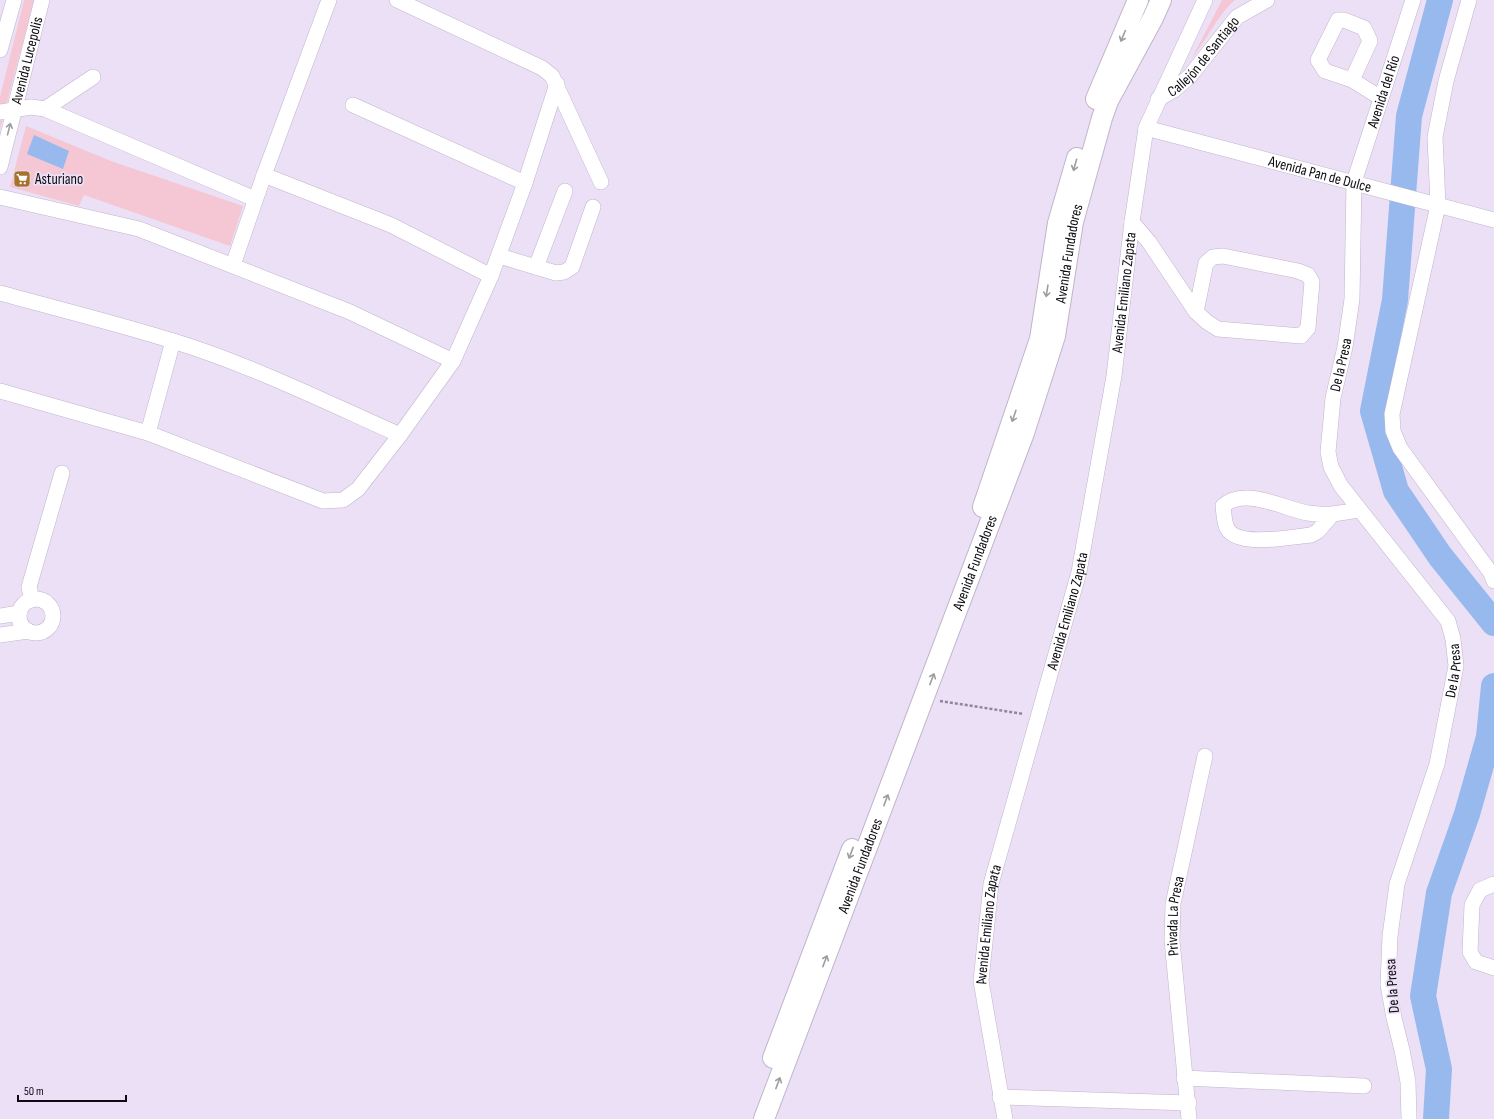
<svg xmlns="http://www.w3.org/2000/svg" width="1494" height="1119" font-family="'Sofia Sans Condensed',sans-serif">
  <rect width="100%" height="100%" fill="#ebe0f6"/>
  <path fill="#f5c7d4" d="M24,0H34L0,129V97Z
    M1222,0H1235C1219,13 1206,41 1192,58Z
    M26,126L111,161L243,206L230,246L84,195L79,206L10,187Z"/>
  <path fill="#97b9ed" d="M34,135L69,151L63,169L27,154Z"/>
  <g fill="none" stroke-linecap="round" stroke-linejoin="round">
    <path stroke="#97b9ed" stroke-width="26" d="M1440,0L1409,116L1395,300L1373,411L1396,491L1440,556L1494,623
      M1436,1119L1439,1069L1423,996L1439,893L1467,814L1489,737L1494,686"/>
    <g stroke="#c0b5ca" stroke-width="16">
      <g id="minor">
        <path d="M397,0L542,68L552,76L601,182"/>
        <path d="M1469,0L1446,81L1435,137L1438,205L1392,414L1393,431L1400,448L1491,573L1494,581"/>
        <path d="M0,50L14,0"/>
        <path d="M1352,80L1370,41L1364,28L1344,20H1338L1318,60L1325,71L1352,80L1381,98"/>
        <path id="s1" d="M1158,99L1174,90L1190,76L1237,17L1267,0"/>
        <path d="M353,105L525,183"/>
        <path d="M45,109L93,77"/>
        <path d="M0,112L31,107L45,109L255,199"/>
        <path id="s2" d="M1146,128L1494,220"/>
        <path id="s3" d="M0,167L42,0"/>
        <path d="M264,175L391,225L491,276"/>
        <path d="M0,197L139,229L350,312L453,361"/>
        <path d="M1132,222L1149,242L1196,312L1207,322L1218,329L1301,336L1308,328L1312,282L1308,275L1298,271L1223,256L1213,257L1206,263L1196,312"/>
        <path d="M499,256L556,273L564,272L572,267L593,207"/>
        <path d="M233,265L264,175L329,0"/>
        <path d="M536,267L565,191"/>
        <path d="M0,293C58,309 116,323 173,341C251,365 326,402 400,435"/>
        <path d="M0,391L148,433L323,501L343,500L358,489L400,435L453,361L491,276L525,183L557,84"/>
        <path d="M148,433L173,341"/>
        <path d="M1331,516L1318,531L1311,535C1291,537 1237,548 1227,528C1224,522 1224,513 1223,506C1244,486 1284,509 1308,513C1326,516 1341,513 1359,510"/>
        <circle cx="36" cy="616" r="17"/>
        <path d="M32,600L29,587L62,473"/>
        <path d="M0,616L19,613"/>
        <path d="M0,635L28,631"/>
        <path d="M1494,884L1480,890L1472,905L1470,952L1476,962L1494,968"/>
        <path d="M1184,1078L1364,1086"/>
        <path d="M1000,1097L1189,1103"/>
        <path id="s4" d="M1005,1119L981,981L991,884L1079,572L1114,376L1132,222L1146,128L1205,0"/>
        <path id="s5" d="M1189,1119L1172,940L1173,904L1205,756"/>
        <path id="s6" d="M1409,1119L1408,1082L1402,1050L1394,1018L1388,985L1390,936L1397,884L1437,764L1456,666L1453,639L1448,621L1341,486L1331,467L1328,452L1333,398L1345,347L1352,299L1354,182L1413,0"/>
      </g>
    </g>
    <g stroke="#c0b5ca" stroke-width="22">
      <g id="major">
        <path d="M1096,99L1138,0"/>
        <path d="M983,507L1040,339L1058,223L1077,158"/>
        <path d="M773,1058L852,849"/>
        <path id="s7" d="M764,1119L1024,433L1055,336L1073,222L1102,118L1108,101L1153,18L1161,0"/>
      </g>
    </g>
    <path stroke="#908898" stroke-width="2.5" stroke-dasharray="3 2" stroke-linecap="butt" d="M940,701L1024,714"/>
    <use href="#minor" stroke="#fff" stroke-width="15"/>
    <use href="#major" stroke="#fff" stroke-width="20"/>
  </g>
  <defs><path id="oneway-shaft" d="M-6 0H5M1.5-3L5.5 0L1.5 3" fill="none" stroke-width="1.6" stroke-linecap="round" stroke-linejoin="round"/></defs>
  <g stroke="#9f9da0">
    <use href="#oneway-shaft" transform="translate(1123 36) rotate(113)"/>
    <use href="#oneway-shaft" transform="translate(9 129) rotate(-76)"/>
    <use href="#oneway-shaft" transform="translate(1075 165) rotate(106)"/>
    <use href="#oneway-shaft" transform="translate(1047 291) rotate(99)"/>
    <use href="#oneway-shaft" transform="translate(1014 416) rotate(109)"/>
    <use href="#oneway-shaft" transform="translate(932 679) rotate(-69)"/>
    <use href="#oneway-shaft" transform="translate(886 800) rotate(-69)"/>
    <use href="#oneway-shaft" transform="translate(851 853) rotate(111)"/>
    <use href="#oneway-shaft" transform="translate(825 961) rotate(-69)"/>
    <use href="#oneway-shaft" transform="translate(778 1083) rotate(-69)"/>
  </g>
  <defs>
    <g id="supermarket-square" transform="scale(0.9)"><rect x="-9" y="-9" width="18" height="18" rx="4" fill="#a5732a" stroke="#ebe0f6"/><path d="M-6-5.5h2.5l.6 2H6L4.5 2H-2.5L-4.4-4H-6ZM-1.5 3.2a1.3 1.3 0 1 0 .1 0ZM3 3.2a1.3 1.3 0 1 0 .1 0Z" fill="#fff"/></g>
  </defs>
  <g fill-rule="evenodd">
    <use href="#supermarket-square" x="22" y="179"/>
  </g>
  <g text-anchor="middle" stroke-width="3.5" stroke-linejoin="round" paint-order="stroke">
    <g font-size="15" fill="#0e0b12" stroke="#ebe0f6">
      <text dy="5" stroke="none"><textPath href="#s1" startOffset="63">Callejón de Santiago</textPath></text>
      <text dy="5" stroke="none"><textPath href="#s3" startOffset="110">Avenida Lucepolis</textPath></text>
      <text dy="5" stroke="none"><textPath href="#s6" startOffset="1086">Avenida del Río</textPath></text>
      <text dy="5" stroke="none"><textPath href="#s2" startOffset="180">Avenida Pan de Dulce</textPath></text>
      <text dy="5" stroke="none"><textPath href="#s7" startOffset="919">Avenida Fundadores</textPath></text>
      <text dy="5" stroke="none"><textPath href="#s4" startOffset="845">Avenida Emiliano Zapata</textPath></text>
      <text dy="5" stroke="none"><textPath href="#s6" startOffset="807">De la Presa</textPath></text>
      <text dy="5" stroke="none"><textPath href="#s7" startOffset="595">Avenida Fundadores</textPath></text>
      <text dy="5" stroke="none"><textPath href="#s4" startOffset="521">Avenida Emiliano Zapata</textPath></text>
      <text dy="5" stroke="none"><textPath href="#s6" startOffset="459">De la Presa</textPath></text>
      <text dy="5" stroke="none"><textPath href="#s7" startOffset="271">Avenida Fundadores</textPath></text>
      <text dy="5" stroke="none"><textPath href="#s5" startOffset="204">Privada La Presa</textPath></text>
      <text dy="5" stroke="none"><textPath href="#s4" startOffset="197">Avenida Emiliano Zapata</textPath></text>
      <text transform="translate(1392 986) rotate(-94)" y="5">De la Presa</text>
    </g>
    <g font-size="15" fill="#0e0b12" stroke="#ebe0f6" text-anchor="start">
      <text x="35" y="184">Asturiano</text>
    </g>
  </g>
  <path d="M18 1095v6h108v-6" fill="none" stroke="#0e0b12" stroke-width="2"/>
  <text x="24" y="1095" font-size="12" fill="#0e0b12" stroke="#ebe0f6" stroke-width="3" paint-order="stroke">50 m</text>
</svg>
